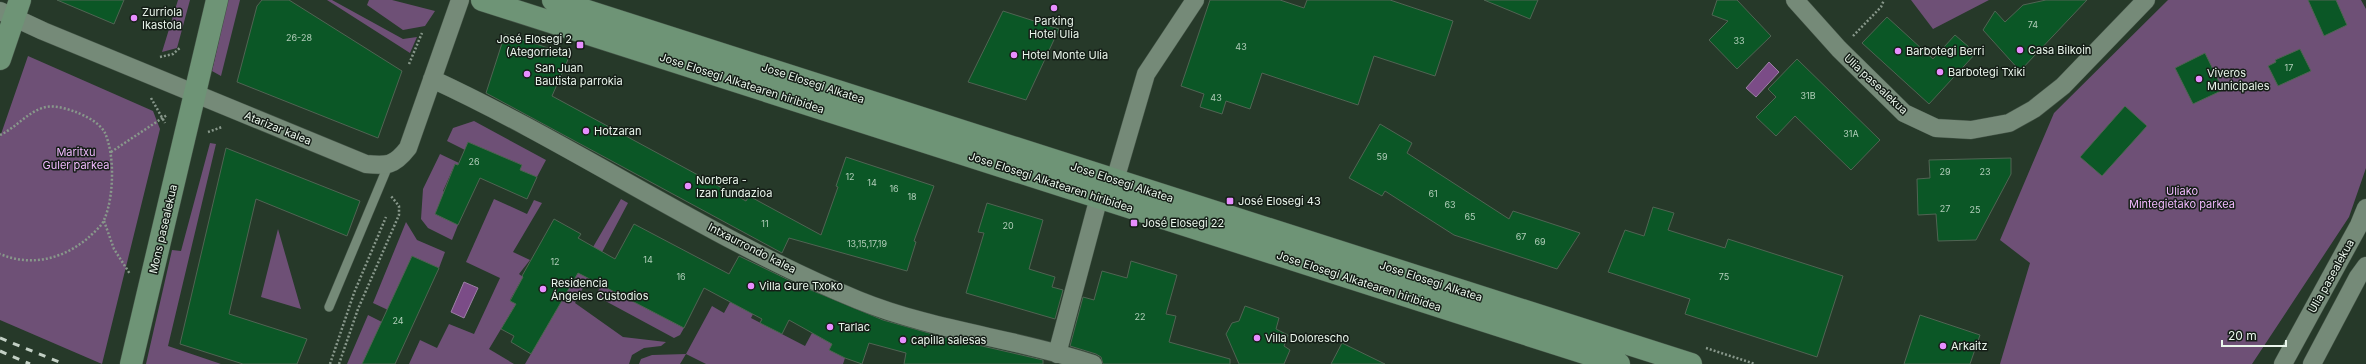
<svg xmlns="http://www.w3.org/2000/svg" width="2366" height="364" font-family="Inter,sans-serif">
  <rect width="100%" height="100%" fill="#263929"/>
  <path fill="#6e5076" d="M178,0H190L177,48L162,52Z
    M228,0H240L221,76L212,71Z
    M327,0H332L403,39L417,37L410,53Z
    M369,0H392L435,11L425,26L403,30L367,5Z
    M1911,0H1989L1933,29Z
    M2168,0H2361L2366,9V168L2349,217L2252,364H2000L2030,263L2000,240L2054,113Z
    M28,56L153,111L160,129L102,364L0,320V137Z
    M474,121L546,160L537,177L520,170L522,165L468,142L465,150L447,141L453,128Z
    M210,143L216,144L168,346L221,364H146L172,250L181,251Z
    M440,154L459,163L458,165L455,164L443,191L450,195L442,197L435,214L458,225L452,240L428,228L421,219L423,189Z
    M494,199L527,214L534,200L542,203L513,252L530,260L519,274L523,277L510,300L516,304L489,349L514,364H409L420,340L437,348L449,324L474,334L500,278L466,262Z
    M621,199L628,203L575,303L623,337L666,342L661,346L644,348L632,355L629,364H525Z
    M406,222L417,240L445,252L439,268L412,256L388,310L373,303Z
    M278,229L301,309L261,297Z
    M601,285L684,328L680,335L674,338L598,297V291Z
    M730,302L753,314L751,318L805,346L812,333L832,344L830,350L845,358L843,364H706L686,354L680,364H639L641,359L652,355L686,354L712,306L724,313Z
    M368,315L382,322L362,364H347Z"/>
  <path fill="#7b4c87" stroke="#9c7fa5" d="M1769,62L1779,72L1756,97L1746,88Z
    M464,282L478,288L464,318L451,312Z"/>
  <path fill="#0b5726" stroke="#506453" d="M57,0H124L114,24Z
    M262,0H289L402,71L378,138L237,82L257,6Z
    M1210,0H1280L1304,8L1307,0H1390L1453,21L1435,76L1374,56L1358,105L1262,73L1250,109L1226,101L1222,114L1200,107L1204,94L1181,86Z
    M1484,0H1538L1530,19Z
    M1717,0H1737L1771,36L1737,69L1709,40L1728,21L1712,15Z
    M2046,0H2087L2020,71L1983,30L1995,11L2005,22L2023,5Z
    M2308,0H2336L2347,25L2324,36Z
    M1003,11L1059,29L1026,100L968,82Z
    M1887,17L1933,59L1955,35L1976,53L1929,104L1862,43Z
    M505,34L570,55L552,96L746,201L749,196L821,235L838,187L836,186L846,157L934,186L914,241L916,242L907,271L789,238L782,253L486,93Z
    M2300,49L2311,71L2278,86L2268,66L2276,62L2275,60Z
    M2205,53L2223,90L2193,104L2175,68Z
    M1797,59L1880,140L1851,170L1795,116L1776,136L1756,117L1776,97L1768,89Z
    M2125,106L2147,126L2102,176L2080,157Z
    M1380,124L1412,143L1407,153L1509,219L1513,211L1580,233L1557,269L1454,235L1385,191L1382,196L1349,178Z
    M468,142L522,165L520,170L537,177L527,199L480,178L458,225L435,214L455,164L458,165Z
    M226,148L360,201L347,236L256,199L229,314L307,339L297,364H243L180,344Z
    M2011,158V174L1976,240L1938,241L1936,214L1918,215L1917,179L1930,178L1929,160Z
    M987,203L1043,220L1029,269L1055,277L1052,287L1063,290L1055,319L966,293L984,233L978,232Z
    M1653,207L1674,213L1668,230L1725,248L1728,239L1843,276L1817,357L1685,314L1690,299L1608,272L1625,230L1644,236Z
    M554,219L581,234L578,238L615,259L634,224L729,274L739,256L799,285L883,320L943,337L1043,360V364H904L906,353L869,343L862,364L845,358L829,350L832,344L789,320L782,334L760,323L762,319L704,288L684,328L578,273L531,354L511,342L514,336L501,329L516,304L510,301L523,277L522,276Z
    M412,256L439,268L395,364H362Z
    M1131,261L1177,275L1166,314L1176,316L1169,342L1230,359V364H1103L1101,357L1096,354L1070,346L1083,297L1094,300L1102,271L1127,278Z
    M1245,306L1279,318L1276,329L1288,335L1284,346L1290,350L1284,364H1239L1226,334L1232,323L1239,321Z
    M1920,315L1980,335L1970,364H1904Z
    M1342,343L1385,364H1331Z"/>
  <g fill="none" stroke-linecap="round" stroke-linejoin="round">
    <g stroke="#435346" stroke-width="10">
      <path id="lane" d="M329,307L388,166"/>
    </g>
    <g stroke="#435346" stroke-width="19">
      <path id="street" d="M1795,0L1839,49L1904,113L1936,128L1971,130L2009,123L2034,109L2063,86L2146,0
        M0,11L43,31L366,164C387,166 394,166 408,148L460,0
        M432,79C577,146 710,239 858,300C934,331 1016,338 1093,364
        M1115,180L1146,74L1195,0
        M1057,354L1099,197
        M2283,364L2359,225L2366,208
        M2312,364L2358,277L2366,266"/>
    </g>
    <g stroke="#435346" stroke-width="23">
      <path id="secondary" d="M482,0L1619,364
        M553,0L1691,364
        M0,59L20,0
        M131,364L217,0"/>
    </g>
    <path stroke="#88988b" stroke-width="2.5" stroke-dasharray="2 2" stroke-linecap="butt" d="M1853,36L1881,7L1884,0
      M160,57L173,54L181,47
      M409,64L422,33
      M151,98L165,123
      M208,132L222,127
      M0,135C16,128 28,111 46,107C56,105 67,109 76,112C86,116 100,123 105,133C115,155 114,198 104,220C102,226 93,233 88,238C63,259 31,267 0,254
      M111,152L167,115
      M104,221L114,249L130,274
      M1706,348L1755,364
      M330,364L354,293L386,217
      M339,364L358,309L399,215V206L391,196"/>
    <use href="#lane" stroke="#758a78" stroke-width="9"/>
    <use href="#street" stroke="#758a78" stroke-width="18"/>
    <use href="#secondary" stroke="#6e9476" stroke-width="22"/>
    <path stroke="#c3d0c5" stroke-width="3" stroke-dasharray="7 7" stroke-linecap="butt" d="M0,338L64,364
      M0,351L30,364"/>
  </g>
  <g fill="#e88eff" stroke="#151e17" stroke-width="1.5">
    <circle cx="1054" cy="8" r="4"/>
    <circle cx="134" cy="18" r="4"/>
    <rect x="576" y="41" width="8" height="8" rx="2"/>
    <circle cx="2020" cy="50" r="4"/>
    <circle cx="1898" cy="51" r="4"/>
    <circle cx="1014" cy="55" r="4"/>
    <circle cx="1940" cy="72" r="4"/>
    <circle cx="527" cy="74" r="4"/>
    <circle cx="2199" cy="79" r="4"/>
    <circle cx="586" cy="131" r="4"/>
    <circle cx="688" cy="186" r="4"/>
    <rect x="1226" y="197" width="8" height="8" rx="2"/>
    <rect x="1130" y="219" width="8" height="8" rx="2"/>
    <circle cx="751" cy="286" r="4"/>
    <circle cx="543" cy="289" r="4"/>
    <circle cx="830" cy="327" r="4"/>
    <circle cx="1257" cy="338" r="4"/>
    <circle cx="903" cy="340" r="4"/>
    <circle cx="1943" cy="346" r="4"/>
  </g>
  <g text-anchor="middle" stroke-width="3" stroke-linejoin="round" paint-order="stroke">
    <g font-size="9" fill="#b2ceba">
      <text x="2033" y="28">74</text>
      <text x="299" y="41">26-28</text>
      <text x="1739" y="44">33</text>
      <text x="1241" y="50">43</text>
      <text x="2289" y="71">17</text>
      <text x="1808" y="99">31B</text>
      <text x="1216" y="101">43</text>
      <text x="1851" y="137">31A</text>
      <text x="1382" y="160">59</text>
      <text x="474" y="165">26</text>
      <text x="1945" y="175">29</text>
      <text x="1985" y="175">23</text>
      <text x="850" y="180">12</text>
      <text x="872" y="186">14</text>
      <text x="894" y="192">16</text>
      <text x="1433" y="197">61</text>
      <text x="912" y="200">18</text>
      <text x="1450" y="208">63</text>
      <text x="1945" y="212">27</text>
      <text x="1975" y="213">25</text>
      <text x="1470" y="220">65</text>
      <text x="765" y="227">11</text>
      <text x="1008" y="229">20</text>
      <text x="1521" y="240">67</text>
      <text x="1540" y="245">69</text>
      <text x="867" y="247">13,15,17,19</text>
      <text x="648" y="263">14</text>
      <text x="555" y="265">12</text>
      <text x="681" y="280">16</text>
      <text x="1724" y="280">75</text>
      <text x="1140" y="320">22</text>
      <text x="398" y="324">24</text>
    </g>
    <g font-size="11" fill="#eaf6ec" stroke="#151e17" text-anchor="start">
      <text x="142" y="16">Zurriola<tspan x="142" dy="13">Ikastola</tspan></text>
      <text x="1054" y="25" text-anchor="middle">Parking<tspan x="1054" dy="13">Hotel Ulia</tspan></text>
      <text x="572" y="43" text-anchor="end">José Elosegi 2<tspan x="572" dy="13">(Ategorrieta)</tspan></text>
      <text x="2028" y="54">Casa Bilkoin</text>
      <text x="1906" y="55">Barbotegi Berri</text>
      <text x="1022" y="59">Hotel Monte Ulia</text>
      <text x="535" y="72">San Juan<tspan x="535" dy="13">Bautista parrokia</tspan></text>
      <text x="1948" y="76">Barbotegi Txiki</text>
      <text x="2207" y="77">Viveros<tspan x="2207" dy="13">Municipales</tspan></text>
      <text x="594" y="135">Hotzaran</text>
      <text x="696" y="184">Norbera -<tspan x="696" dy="13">Izan fundazioa</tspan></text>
      <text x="1238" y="205">José Elosegi 43</text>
      <text x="1142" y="227">José Elosegi 22</text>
      <text x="551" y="287">Residencia<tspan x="551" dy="13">Ángeles Custodios</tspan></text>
      <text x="759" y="290">Villa Gure Txoko</text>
      <text x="838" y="331">Tarlac</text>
      <text x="1265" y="342">Villa Dolorescho</text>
      <text x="911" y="344">capilla salesas</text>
      <text x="1951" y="350">Arkaitz</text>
    </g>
    <g font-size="11" fill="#eaf6ec" stroke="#151e17">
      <text transform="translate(742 83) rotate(18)" y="4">Jose Elosegi Alkatearen hiribidea</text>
      <text transform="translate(813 83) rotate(18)" y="4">Jose Elosegi Alkatea</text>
      <text transform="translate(1876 84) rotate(43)" y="4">Ulia pasealekua</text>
      <text transform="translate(278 128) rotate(22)" y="4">Atarizar kalea</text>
      <text transform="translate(1051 182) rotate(18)" y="4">Jose Elosegi Alkatearen hiribidea</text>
      <text transform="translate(1122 182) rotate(18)" y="4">Jose Elosegi Alkatea</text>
      <text transform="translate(163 229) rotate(-77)" y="4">Mons pasealekua</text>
      <text transform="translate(752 248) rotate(27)" y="4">Intxaurrondo kalea</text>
      <text transform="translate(2331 276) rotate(-61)" y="4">Ulia pasealekua</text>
      <text transform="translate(1359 281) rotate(18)" y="4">Jose Elosegi Alkatearen hiribidea</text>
      <text transform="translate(1431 281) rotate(18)" y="4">Jose Elosegi Alkatea</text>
    </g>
    <g font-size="11" fill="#f0b9fd" stroke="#151e17">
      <text x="76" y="156">Maritxu<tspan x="76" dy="13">Guler parkea</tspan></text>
      <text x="2182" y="195">Uliako<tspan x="2182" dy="13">Mintegietako parkea</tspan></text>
    </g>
  </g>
  <path d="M2222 340v6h64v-6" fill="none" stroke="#eaf6ec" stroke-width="2"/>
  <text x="2228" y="340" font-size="12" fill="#eaf6ec" stroke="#151e17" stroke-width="3" paint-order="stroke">20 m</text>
</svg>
